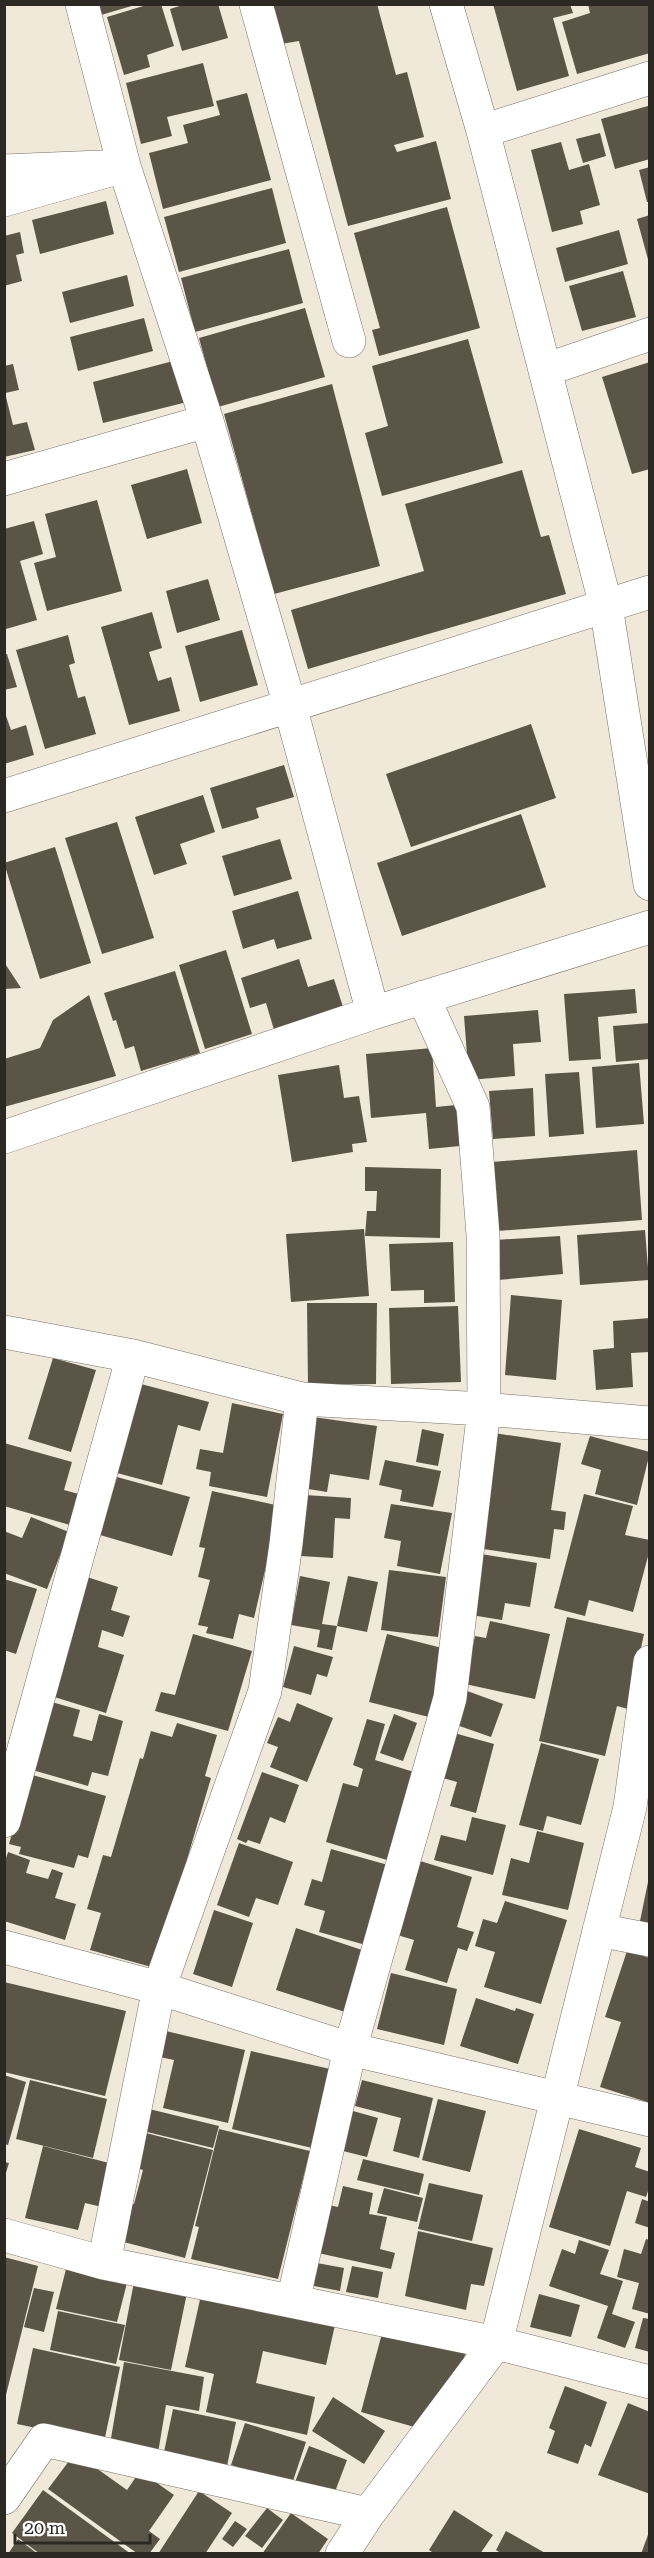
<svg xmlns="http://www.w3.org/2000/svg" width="654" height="2558" font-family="'Roboto Serif',serif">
  <rect width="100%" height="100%" fill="#f0e9da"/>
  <path fill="#5b5548" d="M98,4H135V5L101,15Z
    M150,4H161L174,46L147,55L150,67L124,75L107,17Z
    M186,4H218L228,38L182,51L170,9Z
    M264,4H377L396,75L407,72L424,137L394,145L397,152L436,141L451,199L348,226L299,41L275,45Z
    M493,4H570L573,13L553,18L569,76L517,91Z
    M588,4H650V53L577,74L562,22L590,13Z
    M203,63L214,106L167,117L172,136L141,144L126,83Z
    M247,93L271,180L163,209L149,153L188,143L183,125L220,115L216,101Z
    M648,106L650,159L615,169L601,119Z
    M600,133L606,156L583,163L576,139Z
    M561,142L569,170L589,164L600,205L580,211L583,224L552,232L531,150Z
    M650,167V202H647L639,170Z
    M272,188L286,243L179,272L164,217Z
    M106,201L114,234L40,254L32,220Z
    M447,207L480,328L379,356L372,330L380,328L354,233Z
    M650,215V263H649L637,219Z
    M619,230L628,264L565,282L556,248Z
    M20,232L24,253L16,255L22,281L4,286V236Z
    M289,249L303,303L195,332L181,278Z
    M623,271L636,317L582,331L569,286Z
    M127,275L134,306L70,323L62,292Z
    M305,308L325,377L218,407L199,338Z
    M144,318L153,351L78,371L70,337Z
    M468,339L503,463L382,496L365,433L388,426L372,366Z
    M177,360L187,402L103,423L93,382Z
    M650,362V469L632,474L602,377Z
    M13,364L19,390L5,393L13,425L27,422L35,450L4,457V366Z
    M332,384L380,566L274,594L224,414Z
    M187,469L202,523L147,539L131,485Z
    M522,470L541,537L549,535L566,594L308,669L291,610L424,571L405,504Z
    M97,500L122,591L47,611L34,563L56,557L45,514Z
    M34,521L43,554L20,561L37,620L6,629L4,529Z
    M208,579L220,620L177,633L166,591Z
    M152,612L162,648L149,652L158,681L171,677L180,711L129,725L101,627Z
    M242,630L258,685L200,702L185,646Z
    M68,635L75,663L69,665L78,698L85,696L96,734L45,749L16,650Z
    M4,654H7L17,687L4,690Z
    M4,710L11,730L26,725L34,755L4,764Z
    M531,724L556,798L411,847L386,774Z
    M284,765L294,797L256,808L259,818L222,829L210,788Z
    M203,795L215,832L180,844L187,864L154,875L135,817Z
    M521,814L546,887L402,936L377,863Z
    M117,822L154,938L102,954L65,838Z
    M280,839L292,879L234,896L222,856Z
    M55,847L91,963L40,979L4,863Z
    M298,891L312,939L277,949L274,939L243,949L232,911Z
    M226,950L252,1034L205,1049L179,965Z
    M299,959L308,987L334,979L344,1010L275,1033L266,1003L250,1008L241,978Z
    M4,962L21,988L4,989Z
    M175,971L200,1053L141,1071L134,1046L125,1049L116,1020L113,1021L104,993Z
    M635,989L637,1013L598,1017L601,1059L569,1061L564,994Z
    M89,995L116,1076L4,1107V1059L40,1048L53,1020Z
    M538,1010L541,1042L513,1044L515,1076L469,1080L464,1016Z
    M650,1023V1059L616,1062L613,1026Z
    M432,1048L436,1107L456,1105L460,1146L429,1149L426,1113L371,1118L366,1054Z
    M639,1063L644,1124L596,1128L592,1067Z
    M339,1065L344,1098L359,1096L367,1142L352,1144L353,1152L292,1162L278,1075Z
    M579,1072L584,1134L549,1137L545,1074Z
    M533,1088L535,1136L493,1139L489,1091Z
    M637,1150L642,1220L497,1231L492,1162Z
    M365,1167L441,1169L440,1238L365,1236L367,1211H376L377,1191H365Z
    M364,1229L369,1296L291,1302L286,1234Z
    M645,1230L649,1280L580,1285L577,1235Z
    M560,1236L563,1274L498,1280L495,1240Z
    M453,1242L455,1302L424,1303V1290L391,1291L389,1244Z
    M511,1295L562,1300L556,1380L505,1375Z
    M307,1303H377L376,1384L308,1385Z
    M458,1306L461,1382L391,1384L389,1308Z
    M650,1318V1352L631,1353L633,1387L596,1390L593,1350L614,1348L613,1321Z
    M53,1358L96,1370L71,1452L28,1439Z
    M141,1384L209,1402L200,1431L178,1425L162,1485L117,1473Z
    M232,1403L283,1414L267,1497L209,1486L211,1472L196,1469L200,1449L223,1453Z
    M313,1417L377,1426L369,1480L330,1474L327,1492L302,1488Z
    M422,1429L444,1434L438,1466L416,1462Z
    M494,1433L561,1443L551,1510L566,1512L564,1530L554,1529L550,1559L477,1548Z
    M590,1436L650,1452L637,1505L595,1494L601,1470L581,1464Z
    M4,1443L72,1462L64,1490L86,1496L77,1527L4,1506Z
    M385,1460L441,1471L433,1507L400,1501L402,1490L379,1485Z
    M117,1477L190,1497L172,1556L100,1535Z
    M212,1491L280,1506L254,1618L239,1614L233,1639L206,1633L208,1627L198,1625L210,1580L198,1577L205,1548L199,1547Z
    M584,1494L633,1506L625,1535L650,1540V1549L633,1612L589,1600L585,1616L554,1608Z
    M305,1495L351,1498L350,1519L335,1518L333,1558L301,1556Z
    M391,1504L452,1513L440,1574L397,1566L401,1541L384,1538Z
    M31,1517L69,1532L47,1589L4,1573V1531L22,1538Z
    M481,1554L537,1563L530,1607L505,1603L502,1620L471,1615Z
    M389,1570L446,1577L438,1637L381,1630Z
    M300,1576L330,1582L322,1624L337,1626L332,1650L317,1647L320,1630L291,1625Z
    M348,1576L378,1582L367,1632L337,1626Z
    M87,1577L118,1587L111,1610L130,1616L123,1637L102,1630L98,1647L124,1655L106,1713L51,1696Z
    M4,1579L37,1589L16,1654L4,1650Z
    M567,1617L644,1634L628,1709L617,1706L605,1756L539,1741Z
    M490,1621L550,1634L535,1699L465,1684L475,1636L486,1638Z
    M193,1634L252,1651L228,1731L155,1711L161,1692L175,1695Z
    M387,1634L446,1649L429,1717L369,1702Z
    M294,1646L333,1657L327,1677L317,1674L311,1695L283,1687Z
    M459,1688L503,1704L491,1737L448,1722Z
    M48,1701L80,1710L73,1736L92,1741L99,1714L123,1721L108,1776L92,1772L88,1786L29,1769Z
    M297,1703L333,1718L307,1782L270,1767L278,1747L267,1743L278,1717L290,1722Z
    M394,1714L417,1723L403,1761L380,1753Z
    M367,1719L385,1724L375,1760L414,1772L387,1860L326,1842L343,1783L358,1787L363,1769L353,1765Z
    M177,1723L217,1735L205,1776L211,1778L155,1968L90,1950L101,1913L87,1909L103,1855L111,1857L140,1758L143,1759L151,1731L172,1737Z
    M454,1733L494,1744L476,1813L450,1806L457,1782L443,1778Z
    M541,1743L599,1759L581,1825L547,1816L543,1831L519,1825Z
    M262,1772L299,1785L285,1823L270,1817L260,1844L248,1840L246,1843L237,1839Z
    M29,1774L106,1796L88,1858L78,1855L74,1868L19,1854L21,1847L9,1844Z
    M472,1817L506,1825L493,1875L434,1860L441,1835L466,1841Z
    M537,1831L584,1843L568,1910L502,1895L511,1858L529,1863Z
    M239,1843L293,1862L278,1905L256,1898L249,1917L217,1905Z
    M331,1849L388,1865L373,1947L319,1932L325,1911L304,1905L312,1879L322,1882Z
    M8,1852L30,1860L26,1873L48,1879L52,1869L63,1873L55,1898L76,1904L65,1940L4,1921V1864Z
    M417,1860L472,1877L457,1927L474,1932L467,1951L458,1948L447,1983L405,1970L414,1940L394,1934Z
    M648,1882H650V1923L640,1921Z
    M505,1901L567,1920L541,2004L484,1987L495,1952L475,1946L483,1919L497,1923Z
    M214,1910L253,1923L232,1987L193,1974Z
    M296,1928L365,1951L345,2012L276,1990Z
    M627,1951L650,1958V2103L600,2087L621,2022L605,2017Z
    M391,1973L457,1989L444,2045L377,2029Z
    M4,1982L126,2011L105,2096L4,2072Z
    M476,1998L515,2011L516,2008L534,2014L518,2064L460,2046Z
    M166,2031L245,2050L228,2123L163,2108L174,2060L160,2057Z
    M251,2051L330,2069L312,2148L232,2129Z
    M4,2075L26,2082L8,2145L4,2144Z
    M30,2080L107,2099L93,2158L16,2139Z
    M362,2080L433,2098L419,2158L393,2151L401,2118L355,2106Z
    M438,2099L486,2111L470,2172L422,2160Z
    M145,2108L219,2126L213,2148L139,2130Z
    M353,2111L378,2118L367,2157L343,2151Z
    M219,2129L310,2151L278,2279L191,2259L199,2227L195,2226Z
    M579,2129L641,2148L635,2167L650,2172V2185L646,2197L627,2191L610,2246L549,2227Z
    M138,2131L213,2150L185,2258L116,2240L126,2202L134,2204L143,2170L130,2166Z
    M43,2146L113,2164L102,2207L85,2203L78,2230L25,2218Z
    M363,2159L424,2174L419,2195L357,2180Z
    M4,2162L9,2163L5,2176H4Z
    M429,2183L483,2195L472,2241L418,2229Z
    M343,2186L373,2193L369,2214L387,2217L380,2249L395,2253L391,2269L318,2253L329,2205L338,2207Z
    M384,2188L423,2198L417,2222L377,2213Z
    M642,2199L650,2202V2228L635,2223Z
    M418,2231L493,2248L484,2286L471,2284L466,2310L405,2296Z
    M646,2239L650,2240V2314L632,2309L639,2283L617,2277L624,2249L641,2254Z
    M579,2240L609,2250L600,2274L623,2281L612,2314L635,2322L625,2348L597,2338L608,2306L549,2286L562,2249L575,2254Z
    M4,2257L38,2266L5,2399H4Z
    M317,2263L344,2268L340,2291L314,2286Z
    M352,2266L383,2272L378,2298L346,2292Z
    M66,2269L127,2283L117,2322L56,2309Z
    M134,2282L187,2293L171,2370L119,2360Z
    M34,2288L54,2292L44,2332L24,2327Z
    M539,2294L580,2305L571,2337L530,2327Z
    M201,2295L335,2325L326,2365L263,2351L256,2383L315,2397L307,2435L206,2412L214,2374L185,2367Z
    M58,2311L125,2325L116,2364L50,2350Z
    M643,2318L650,2319V2352L635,2348Z
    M385,2322L468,2343L459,2378L418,2428L361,2412Z
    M33,2348L120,2367L104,2442L17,2424Z
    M124,2362L204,2377L199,2411L166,2405L158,2453L110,2444Z
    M565,2386L607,2402L591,2447L585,2444L578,2464L547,2453L555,2431L549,2428Z
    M333,2397L385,2431L364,2464L312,2431Z
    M628,2403L650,2412V2494L598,2475Z
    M173,2409L236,2422L227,2466L164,2452Z
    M245,2423L306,2442L292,2484L231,2465Z
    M309,2446L347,2460L333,2497L295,2482Z
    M75,2453L127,2490L140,2471L174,2495L149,2531L160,2539L149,2554H138L48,2489Z
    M43,2490L131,2554H40L12,2533Z
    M199,2491L232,2513L205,2554H158Z
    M267,2508L283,2520L262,2548L245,2536Z
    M454,2510L493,2535L480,2554H435L429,2550Z
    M291,2513L328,2539L318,2554H262Z
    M235,2521L247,2529L233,2547L222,2539Z
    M506,2531L547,2554H502L496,2550Z
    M649,2532L650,2554H641Z
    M18,2539L38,2554H8Z"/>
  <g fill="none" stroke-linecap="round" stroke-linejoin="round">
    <g stroke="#777164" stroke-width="34">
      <path id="minor" d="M82,4L124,166L207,421L290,706L373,1013
        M256,4L349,341
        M446,4L483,131L606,606L650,884
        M483,131L650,78
        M4,171L124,166L4,200
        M545,370L650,334
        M4,479L207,421
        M4,796L650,592
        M4,1137L373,1013L650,927
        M4,1332L133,1356L302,1399L484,1409L650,1423
        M4,1821L133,1356
        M599,1930L650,1940
        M4,1947L159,1988L350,2049L650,2120
        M4,2235L104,2263L496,2343L650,2382
        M104,2263L159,1988L265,1691L286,1544L302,1399
        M293,2301L350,2049L450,1698L484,1409L483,1235L473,1107L423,997
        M4,2498L44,2440L368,2514
        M342,2554L368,2514L496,2343L630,1807L650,1662"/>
    </g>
    <use href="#minor" stroke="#fff" stroke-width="33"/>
  </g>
  <rect width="654" height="2558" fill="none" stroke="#2c2924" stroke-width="12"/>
  <path d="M15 2534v9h135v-9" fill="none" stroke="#2c2924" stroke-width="3"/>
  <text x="24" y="2534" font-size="18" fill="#2c2924" stroke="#ffffff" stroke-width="4.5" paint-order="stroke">20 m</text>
</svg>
